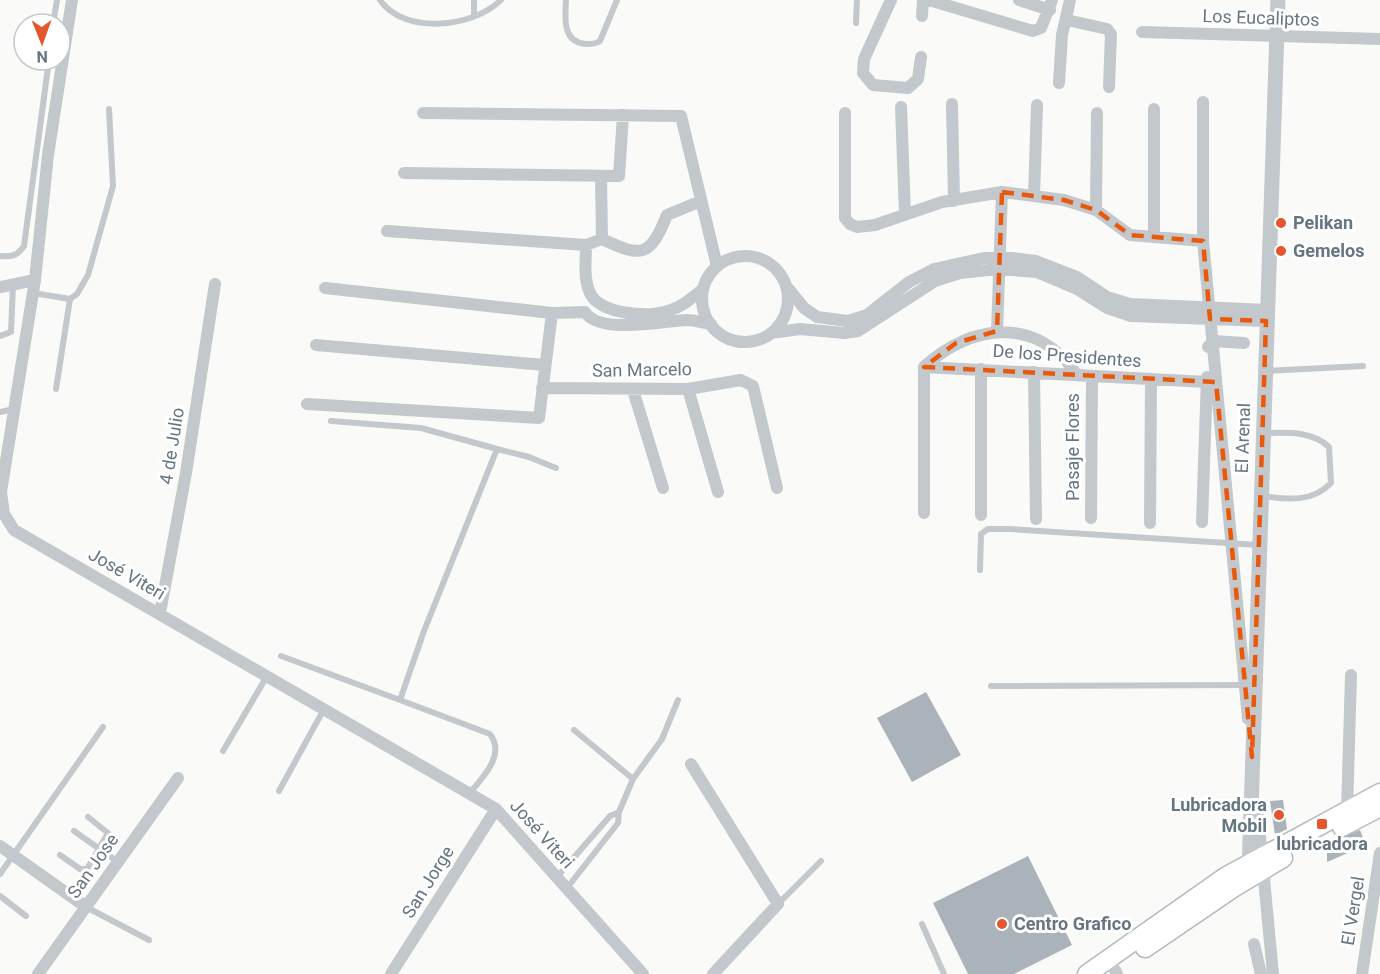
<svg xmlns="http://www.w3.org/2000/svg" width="1380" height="974" font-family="Roboto,sans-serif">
  <rect width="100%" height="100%" fill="#fafaf8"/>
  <path fill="#aab3b9" d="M926,692L961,755L912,782L877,718Z
    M1283,800L1287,829L1275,835L1270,801Z
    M1360,830L1366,845L1327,862V843Z
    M1028,856L1072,945L1014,974H968L933,903Z"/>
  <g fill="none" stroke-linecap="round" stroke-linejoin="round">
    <g stroke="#b3babf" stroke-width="21">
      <path id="secondary" d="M1342,827L1380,807
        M1145,948L1233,888L1283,858
        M1087,974L1225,877L1380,793"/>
    </g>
    <path stroke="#c3c8cc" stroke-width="6" d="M380,0C404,35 473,28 501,0
      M474,0V16
      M566,0C565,18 562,42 586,44C592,44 595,44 600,41L617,0
      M856,23L857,0
      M53,24L57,0
      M0,256C12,257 17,256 24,246L49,60
      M33,293L70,299L56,389
      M70,299L77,294L88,275L113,186L109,109
      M0,336L11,332L13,285
      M1265,371L1363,366
      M0,412L14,409
      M331,421L421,428L497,449
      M1263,496C1288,500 1313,502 1331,483L1329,447C1311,430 1285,433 1263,433
      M980,570L981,534L988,529H1010L1258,545
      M281,656L400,700
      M991,686L1245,685
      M223,751L267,676
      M633,779L662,739L678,700
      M279,791L324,709
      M469,794C483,777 506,755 490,734L400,700L424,631L497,449L529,457L556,468
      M74,831L118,862
      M60,855L80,869H87L108,833L88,817
      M0,874L103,727
      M557,877L610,816L619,812
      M567,888L618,823L619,812L633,779L574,730
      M0,896L26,916
      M778,904L821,861
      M86,907L149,940
      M922,924L944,974"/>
    <path stroke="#c3c8cc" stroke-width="12" d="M72,0L48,155L35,280L1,492L4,514L14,530L496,809L643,974
      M891,0L864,59L863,73L873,85L908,88L918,79L921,57
      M929,0L1033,31L1041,28L1052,0
      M1019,0L1050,10
      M922,16L923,0
      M1067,20L1107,29L1111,34L1109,87
      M1142,32L1380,39
      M1059,83L1062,35L1070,0
      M1203,102V241L1248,719
      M952,104L954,201
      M901,107L905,214
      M1154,109V237
      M423,113L681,116L717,266
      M845,113V218L850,224L857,227L875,225L942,202L1002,192L1064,200L1096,210L1130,235L1203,241
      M404,173L619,176L623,115
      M601,176L602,239
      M1034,196L1037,105
      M1096,210L1097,113
      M387,231L586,245L602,239C642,258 650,257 667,215L701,201
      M586,245C586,262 583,280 591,295C602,314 649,318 668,311C682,307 692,298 703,289
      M702 299a43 43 0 1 1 86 0a43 43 0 1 1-86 0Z
      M0,287L35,280
      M787,287L804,308L817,317L848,321L867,315L909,282L934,269L984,258H1012L1036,261L1077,277L1107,297L1130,304L1267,310
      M325,288L552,313L585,312C599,335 664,321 687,320C695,320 703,323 711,324
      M997,331L1002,192
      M771,333L800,329L844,333L858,331L935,281L960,273L998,269L1037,272L1077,289L1107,308L1131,316L1266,321
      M316,345L544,365
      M1208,347L1214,341L1244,343
      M924,367L1207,382
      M924,367C971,323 1038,316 1077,375
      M924,367V513
      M981,369V515
      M1034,372L1036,519
      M542,388L688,389L741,380L753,386L777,488
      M688,389L718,492
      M633,390L663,488
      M307,404L539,418L552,313
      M1091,518L1092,376
      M1202,522L1207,377
      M1150,523L1151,380
      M160,613L186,473L215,284
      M691,764L778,904L713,974
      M1257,805L1273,974
      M1347,811L1351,675
      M0,846L86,907
      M1254,944L1261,974
      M1115,970L1117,974
      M38,974L178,778
      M391,974L496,809
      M1362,974L1380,853"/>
    <path stroke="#c3c8cc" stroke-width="15" d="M1249,872L1278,0"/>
    <use href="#secondary" stroke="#fff" stroke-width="18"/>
  </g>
  <path fill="none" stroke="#e8590c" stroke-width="4.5" stroke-dasharray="12 8" stroke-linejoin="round" d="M1002,192L1064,200L1096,210L1130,235L1203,241L1210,319L1266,321L1252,757L1216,382L924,367L956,343L997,331Z"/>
  <g fill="#e4572e" stroke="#fff" stroke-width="2">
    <circle cx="1281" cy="223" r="6"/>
    <circle cx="1281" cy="251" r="6"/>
    <circle cx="1279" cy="815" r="6"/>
    <rect x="1316" y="818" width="12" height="12" rx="3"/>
    <circle cx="1002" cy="924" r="6"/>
  </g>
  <g text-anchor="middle" stroke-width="6" stroke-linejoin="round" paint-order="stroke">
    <g font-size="18" fill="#657683" stroke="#fff">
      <text transform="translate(1261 18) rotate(2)" y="6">Los Eucaliptos</text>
      <text transform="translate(1067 356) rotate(4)" y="6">De los Presidentes</text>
      <text transform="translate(642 370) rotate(-1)" y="6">San Marcelo</text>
      <text transform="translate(1243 438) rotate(-88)" y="6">El Arenal</text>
      <text transform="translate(172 446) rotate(-81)" y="6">4 de Julio</text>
      <text transform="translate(1073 447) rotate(-90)" y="6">Pasaje Flores</text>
      <text transform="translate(127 574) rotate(30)" y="6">José Viteri</text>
      <text transform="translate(542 834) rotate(48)" y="6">José Viteri</text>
      <text transform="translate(93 866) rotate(-55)" y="6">San Jose</text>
      <text transform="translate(428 882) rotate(-58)" y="6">San Jorge</text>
      <text transform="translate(1353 911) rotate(-81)" y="6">El Vergel</text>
    </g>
    <g font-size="18" font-weight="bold" fill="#657683" stroke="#fff" text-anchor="start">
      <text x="1293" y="229">Pelikan</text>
      <text x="1293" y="257">Gemelos</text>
      <text x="1267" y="811" text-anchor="end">Lubricadora<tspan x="1267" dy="21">Mobil</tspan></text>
      <text x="1322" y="850" text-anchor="middle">lubricadora</text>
      <text x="1014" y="930">Centro Grafico</text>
    </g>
  </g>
  <g transform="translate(42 42) rotate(179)"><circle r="28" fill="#ffffff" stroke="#c1c8cd" stroke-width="1.5"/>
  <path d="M0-4.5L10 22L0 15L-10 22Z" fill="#e4572e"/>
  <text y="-9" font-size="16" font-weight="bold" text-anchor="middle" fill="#657683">N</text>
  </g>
</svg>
